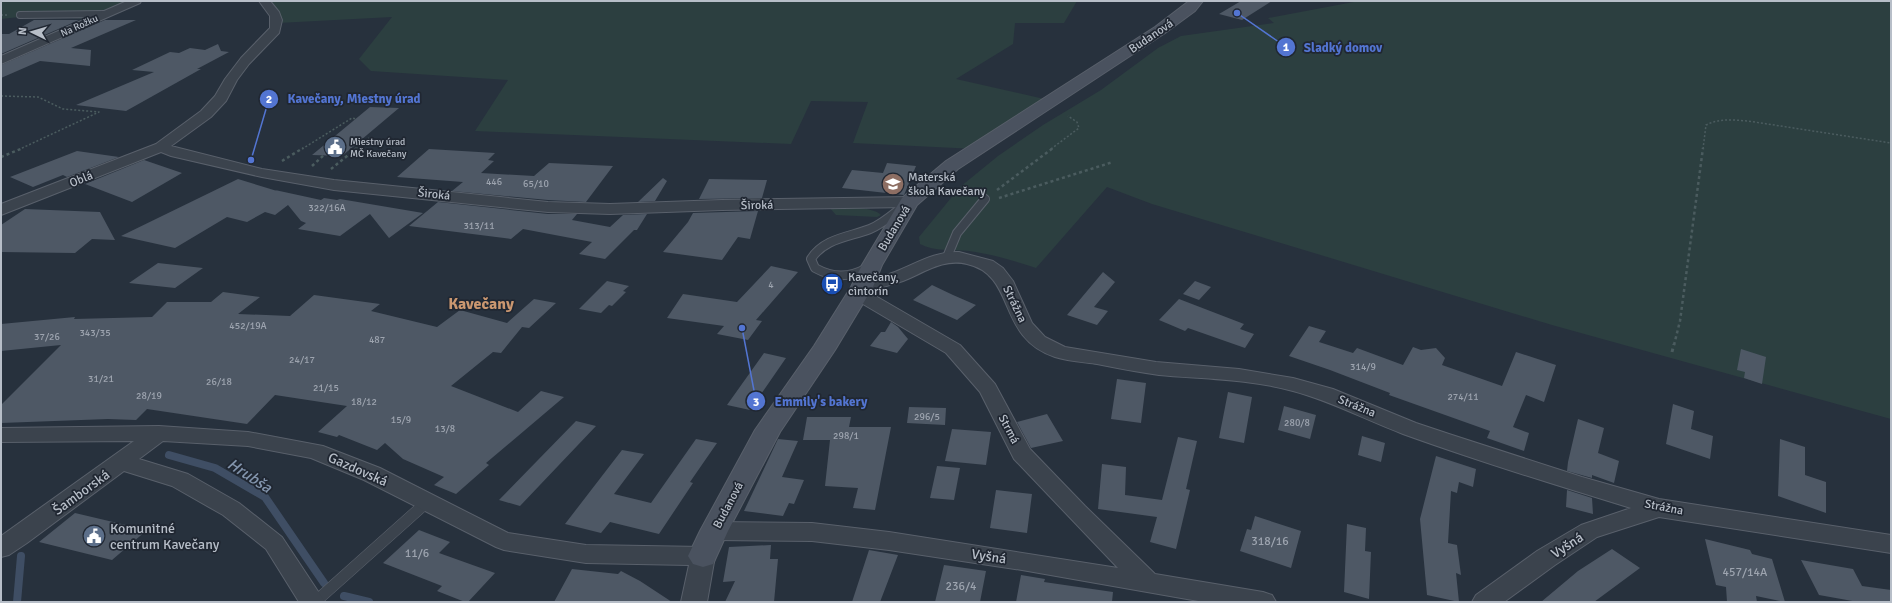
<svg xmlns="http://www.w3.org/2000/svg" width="1892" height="603" font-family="Signika,sans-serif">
  <rect width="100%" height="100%" fill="#27313d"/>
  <path fill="#2c3f40" d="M1,1H136L91,19L29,16L1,19Z
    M264,1H1077L1064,23H1015L1013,44L956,79L1053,101L976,149L853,143L868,102L811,101L791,144L475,131L508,80L371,71L359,59L392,17L278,23Z
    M1359,1H1891V419L1552,325L1152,204L1107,187L1036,268C1014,261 992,254 969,251C953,249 935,252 920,244L919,237L960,187L998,156L1043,125L1101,90L1158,48L1181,36L1274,23L1268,18Z
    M829,207C841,207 873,206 881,215L877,217L836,215Z"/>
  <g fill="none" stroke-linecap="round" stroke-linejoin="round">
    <path stroke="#3f4e64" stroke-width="8" d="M169,455L215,468L265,497L324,583
      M344,596L369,602
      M17,602L21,556"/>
  </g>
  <path fill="#4e5865" d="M1241,1H1272L1242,20L1219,14Z
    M34,20H79L1,54V34H9Z
    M105,20H136L71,48L91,50L90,66L40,61L1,78V65Z
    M218,44L221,51L229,52L197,69H201L126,111L76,105L154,72L132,70L170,52L179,53L190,48L205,50Z
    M370,107L399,108L342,156L312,155Z
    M429,149L495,153L488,160L494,161L481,173L534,176L549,163L613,166L586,202L548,200L452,191L463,182L397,177Z
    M77,151L119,157L67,177L63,175L33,187L10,177Z
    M144,160L182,173L132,202L85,184Z
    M887,163L916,166L904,195L842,188L852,170L883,173Z
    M663,178L667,181L655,201L638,202Z
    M238,179L277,191L275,190L321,200L324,198L337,200L340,199L423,213L389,238L370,214L340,236L298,229L306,223L301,221L288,205L275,215L265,212L247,222L227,217L175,248L121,236Z
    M709,179L767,180L762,198L699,199Z
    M438,202L548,214H577L572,220L610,227L623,215L647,214L637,230H634L605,259L579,254L592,242L523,229L511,239L409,226Z
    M25,209L100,212L115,240L92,239L75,253L1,252V225Z
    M758,211L750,239L738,237L722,260L663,252L688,222L693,213Z
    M158,263L203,268L175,288L129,283Z
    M771,266L798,272L756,320L762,321L748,340L717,334L724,326L667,318L683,294L737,302Z
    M1103,272L1115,282L1094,307L1108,311L1097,325L1067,315Z
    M607,281L629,286L623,291L626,292L612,306L609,305L601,313L579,309Z
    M1195,281L1211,287L1199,300L1183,294Z
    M932,285L953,295L976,305L957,320L913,300Z
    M223,292L260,297L238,314L290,316L314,295L380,304L371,311L437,327L460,310L507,323L534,299L556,303L529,328L522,327L501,353L493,352L451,386L518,412L541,391L564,397L486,463L489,465L456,494L434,485L444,477L403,459L385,443L377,450L339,435L337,437L318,432L347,406L275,395L247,424L147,409L136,420L108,419L1,423V405L61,345L1,351V324L75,317L74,319L152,317L167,302H211Z
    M1179,299L1244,324L1240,329L1254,334L1245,348L1188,328L1185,331L1159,320Z
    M891,322L898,327L908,339L897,353L870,346L881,332H885Z
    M1309,326L1326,331L1319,342L1353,353L1357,348L1403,365L1413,347L1421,350L1436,348L1445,358L1442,365L1502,386L1516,352L1556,365L1544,402L1526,395L1513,427L1529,433L1524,451L1487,438L1490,431L1389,395L1390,393L1330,370L1289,356Z
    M1741,349L1766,357L1762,384L1744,378L1745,372L1737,370Z
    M764,353L786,358L750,410L727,405Z
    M1117,379L1146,383L1141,423L1111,419Z
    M1228,392L1252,397L1244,443L1219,438Z
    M1673,404L1694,411L1691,429L1713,436L1710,459L1666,444Z
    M1284,406L1316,415L1310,439L1278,430Z
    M909,407L946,408L945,425L907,423Z
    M1047,414L1063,441L1031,448L1017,422Z
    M807,417H851L849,427H891L875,510L853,508L858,488L825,486L830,440H803Z
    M1578,419L1604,428L1598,453L1619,461L1614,483L1592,475V478L1567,471L1568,462Z
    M576,421L596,426L520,506L499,500Z
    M952,429L991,432L986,465L945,461Z
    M1362,436L1385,443L1381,462L1358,455Z
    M1178,437L1197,441L1186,489L1190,490L1176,549L1150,542L1157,517L1098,509L1102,464L1126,467L1125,495L1162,500Z
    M696,439L717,443L690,482L693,483L659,534L610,522L601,533L565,524L622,450L644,454L614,494L651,503Z
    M778,439L798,441L782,477L804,480L794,504L789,503L783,516L744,511Z
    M1780,439L1805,447V475L1826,482V513L1778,496Z
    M1436,456L1476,469L1473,487L1459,482L1457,493L1451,491L1448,543L1457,545L1461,575L1456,573L1459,602L1427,595L1420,519Z
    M937,466L960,468L954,500L930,498Z
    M996,490L1032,494L1027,533L990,528Z
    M1567,490L1592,498L1593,514L1566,507Z
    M75,513L147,530L112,560L39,542Z
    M1255,516L1301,531L1291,568L1240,551L1247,529L1251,530Z
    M1347,524L1366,528L1365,551L1371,552L1369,599L1344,592Z
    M419,530L450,542L439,553L495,573L468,602H465L437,591L442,586L383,563Z
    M1705,539L1750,550L1752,554L1772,559L1785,602L1756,596L1757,602H1727L1726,587L1716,585Z
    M771,545L770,559H778L774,602H725L735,581L723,582L729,547Z
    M1612,549L1640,568L1594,602H1541L1578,571Z
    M869,550L898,555L880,602H852Z
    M1801,560L1853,569L1862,586L1891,590V602H1858L1819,595Z
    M944,565L986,571L980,602H935Z
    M572,569L618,574L621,571L640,581L672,602H554Z
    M1021,575L1045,579L1044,582L1113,592L1112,602H1016Z"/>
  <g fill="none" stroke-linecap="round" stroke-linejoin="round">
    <g stroke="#59606b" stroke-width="8">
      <path id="lane-far2" d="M20,15L105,14"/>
    </g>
    <g stroke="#59606b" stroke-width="10">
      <path id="lane-far1" d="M947,257L957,233L985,199
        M867,268C849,278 833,278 815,268L811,259C824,238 850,237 870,229C882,224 891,216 901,208"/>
    </g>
    <g stroke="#59606b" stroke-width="12">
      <path id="lane" d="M315,602L427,502"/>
    </g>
    <g stroke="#59606b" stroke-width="2">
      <path id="street" d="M127,1H141L140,3L1,64V56Z
        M259,1H270L279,12L282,20L279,33L249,64L237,80L226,101L211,117L171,146L262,169L334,180L548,202L610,204L722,200L909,197L915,199L917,202L915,205L909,207L722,210L610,214L548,212L334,190L262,177L171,156L161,152L1,215V204L156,144L201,111L215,96L225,79L241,58L270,28V16Z
        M959,252L993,261L1003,268L1013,281L1032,323L1045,337L1065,347L1156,362L1239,369L1293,378L1333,389L1416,423L1449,434L1582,477L1659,499L1891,535V553L1659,517L1597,537L1555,565L1504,602H1472L1476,595L1537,551L1581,525L1631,508C1555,485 1478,461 1403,434C1366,420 1331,401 1293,391C1250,379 1203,379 1159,375C1138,372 1117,368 1097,364C1083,362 1068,361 1055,357C996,338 1017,275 967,264C943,258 924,273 903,281C891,285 879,288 867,291L960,345L995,384L1030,449L1085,506L1155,574L1263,592L1272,595L1276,602H1204L1022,570L889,550L812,541L714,540L706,537L702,531L706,525L714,522L812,523L889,532L1118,568L1014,459L980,392L946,353L851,297L848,293L851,289L854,288L856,283C868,280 880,278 892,273C914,265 934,251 959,252Z
        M159,426L248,432L323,446L380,468L508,533L586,545L703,547L711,549L715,556L707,602H681L689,565L586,563L504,550L496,547L364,480L311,458L248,446L163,441L139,459L188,474L239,503L282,537L325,602H299L266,549L223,515L172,486L124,471L27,543L9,555L1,557V536L134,441L1,442V428Z"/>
    </g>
    <g stroke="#59606b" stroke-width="2">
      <path id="secondary" d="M1189,1H1203L1195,11L1165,33L958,169L917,205L882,265L873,287L835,350L780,432L728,531L713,564L703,567L693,564L688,556L700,531L755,430L814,346L851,287L862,265L902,198L946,161L1155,27Z"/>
    </g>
    <path stroke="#4b5c5f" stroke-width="1.5" stroke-dasharray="2 2" stroke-linecap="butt" d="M1,15H7
      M1,96L38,97L63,109L99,112L20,149
      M302,149L352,118L356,119
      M356,149L369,138
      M1051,149L1079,128L1077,122L1068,116
      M1703,149L1706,125C1720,118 1733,120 1748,121L1891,143"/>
    <path stroke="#4b5c5f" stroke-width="2.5" stroke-dasharray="3 3" stroke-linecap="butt" d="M1,157L23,148
      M282,161L303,148
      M312,166L324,155
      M331,169L357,148
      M997,190L1053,148
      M999,198L1113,162
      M1674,345L1680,321L1703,148"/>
    <path stroke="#4b5c5f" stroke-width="3" stroke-dasharray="3.5 3.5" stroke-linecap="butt" d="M1672,352L1674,344"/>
    <use href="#lane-far2" stroke="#3b434d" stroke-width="6"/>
    <use href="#lane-far1" stroke="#3b434d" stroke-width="8"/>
    <use href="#lane" stroke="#3b434d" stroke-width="11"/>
    <use href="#street" fill="#3b434d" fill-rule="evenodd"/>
    <use href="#secondary" fill="#4a525f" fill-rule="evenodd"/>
  </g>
  <defs>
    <g id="civic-disc" transform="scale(1.15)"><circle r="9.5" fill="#5c6f8a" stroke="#202732"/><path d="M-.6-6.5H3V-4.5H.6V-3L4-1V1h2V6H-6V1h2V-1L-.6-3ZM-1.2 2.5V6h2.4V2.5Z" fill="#fff"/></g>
    <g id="school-disc" transform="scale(1.15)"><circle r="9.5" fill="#8d6e63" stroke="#202732"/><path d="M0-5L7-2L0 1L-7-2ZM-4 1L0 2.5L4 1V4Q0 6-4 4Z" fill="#fff"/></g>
    <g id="bus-disc" transform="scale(1.15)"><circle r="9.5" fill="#1a4fb4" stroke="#202732"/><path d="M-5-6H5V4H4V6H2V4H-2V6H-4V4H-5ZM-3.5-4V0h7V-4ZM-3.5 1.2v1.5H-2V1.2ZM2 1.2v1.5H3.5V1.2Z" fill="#fff"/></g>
  </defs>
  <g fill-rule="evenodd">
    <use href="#civic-disc" x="335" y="147"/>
    <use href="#school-disc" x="893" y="184"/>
    <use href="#bus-disc" x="832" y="284"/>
    <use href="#civic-disc" x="94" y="536"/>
  </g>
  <g text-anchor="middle" stroke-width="3.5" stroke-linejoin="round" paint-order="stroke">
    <g font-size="10" fill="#b7bec8" stroke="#202732">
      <text transform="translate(79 25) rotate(-24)" y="4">Na Rožku</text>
    </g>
    <g font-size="10" fill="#b7bec8" stroke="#202732" text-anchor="start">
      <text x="350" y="145">Miestny úrad<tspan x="350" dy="12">MČ Kavečany</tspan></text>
    </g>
    <g font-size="10" fill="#9da4af">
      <text x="494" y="185">446</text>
      <text x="536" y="187">65/10</text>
      <text x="327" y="211">322/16A</text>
      <text x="479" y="229">313/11</text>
      <text x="771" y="288">4</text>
      <text x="248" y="329">452/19A</text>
      <text x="95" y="336">343/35</text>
      <text x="47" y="340">37/26</text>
      <text x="377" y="343">487</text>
      <text x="302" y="363">24/17</text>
      <text x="1363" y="370">314/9</text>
      <text x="101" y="382">31/21</text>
      <text x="219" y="385">26/18</text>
      <text x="326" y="391">21/15</text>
      <text x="149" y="399">28/19</text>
      <text x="1463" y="400">274/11</text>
      <text x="364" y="405">18/12</text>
      <text x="927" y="420">296/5</text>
      <text x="401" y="423">15/9</text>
      <text x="1297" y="426">280/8</text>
      <text x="445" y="432">13/8</text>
      <text x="846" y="439">298/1</text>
    </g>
    <g font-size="12" fill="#b7bec8" stroke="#202732">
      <text transform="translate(1151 36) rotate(-34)" y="4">Budanová</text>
      <text transform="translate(81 179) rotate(-22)" y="4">Oblá</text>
      <text transform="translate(434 194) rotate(6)" y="4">Široká</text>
      <text transform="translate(757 205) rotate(-1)" y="4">Široká</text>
      <text transform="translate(894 228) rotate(-59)" y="4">Budanová</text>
      <text transform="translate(1015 304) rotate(64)" y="4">Strážna</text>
      <text transform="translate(1357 406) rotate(22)" y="4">Strážna</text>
      <text transform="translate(1009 429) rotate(62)" y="4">Strmá</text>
      <text transform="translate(728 505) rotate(-62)" y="4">Budanová</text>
      <text transform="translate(1664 507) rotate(11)" y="4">Strážna</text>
    </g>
    <g font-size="12" fill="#b7bec8" stroke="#202732" text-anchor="start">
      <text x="908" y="181">Materská<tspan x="908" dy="14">škola Kavečany</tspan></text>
      <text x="848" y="281">Kavečany,<tspan x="848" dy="14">cintorín</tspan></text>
    </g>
    <g font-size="12" fill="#9da4af">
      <text x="1270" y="545">318/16</text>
      <text x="417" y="557">11/6</text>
      <text x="1745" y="576">457/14A</text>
      <text x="961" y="590">236/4</text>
    </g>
    <g font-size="14" fill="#b7bec8" stroke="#202732">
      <text transform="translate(358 469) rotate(24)" y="5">Gazdovská</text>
      <text transform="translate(81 492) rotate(-36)" y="5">Šamborská</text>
      <text transform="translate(1567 545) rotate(-33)" y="5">Vyšná</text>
      <text transform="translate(989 556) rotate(9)" y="5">Vyšná</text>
    </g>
    <g font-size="14" fill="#b7bec8" stroke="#202732" text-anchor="start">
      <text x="110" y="533">Komunitné<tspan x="110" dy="16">centrum Kavečany</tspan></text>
    </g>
    <g font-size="16" font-weight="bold" fill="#ca9770" stroke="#202732">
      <text x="481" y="309">Kavečany</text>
    </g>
    <g font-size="16" font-style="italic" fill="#8294ac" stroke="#202732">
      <text transform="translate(250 475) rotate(33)" y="6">Hrubša</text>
    </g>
  </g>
  <path fill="none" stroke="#5375d2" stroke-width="1.5" d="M1237 13L1286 47M251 160L269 99M742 328L756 401"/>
  <g fill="#5375d2" stroke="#202732" stroke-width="1.5">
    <circle cx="1237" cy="13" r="4"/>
    <circle cx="251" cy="160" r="4"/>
    <circle cx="742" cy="328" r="4"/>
    <circle cx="1286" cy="47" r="10"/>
    <circle cx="269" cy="99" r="10"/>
    <circle cx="756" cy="401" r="10"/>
  </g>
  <g font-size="12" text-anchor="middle" font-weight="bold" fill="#fff">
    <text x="1286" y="51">1</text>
    <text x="269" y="103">2</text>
    <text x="756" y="406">3</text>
  </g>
  <g font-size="13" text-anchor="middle" font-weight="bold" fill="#5375d2" stroke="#202732" stroke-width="3.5" stroke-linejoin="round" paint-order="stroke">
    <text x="1343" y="52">Sladký domov</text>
    <text x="354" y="103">Kavečany, Miestny úrad</text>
    <text x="821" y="406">Emmily's bakery</text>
  </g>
  <rect width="1892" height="603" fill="none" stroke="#b7bec8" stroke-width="4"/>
  <g transform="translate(32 32) rotate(275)" stroke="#202732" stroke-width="3" paint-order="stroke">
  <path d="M0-3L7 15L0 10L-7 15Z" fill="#b7bec8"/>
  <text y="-6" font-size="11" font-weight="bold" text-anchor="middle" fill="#b7bec8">N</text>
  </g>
</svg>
